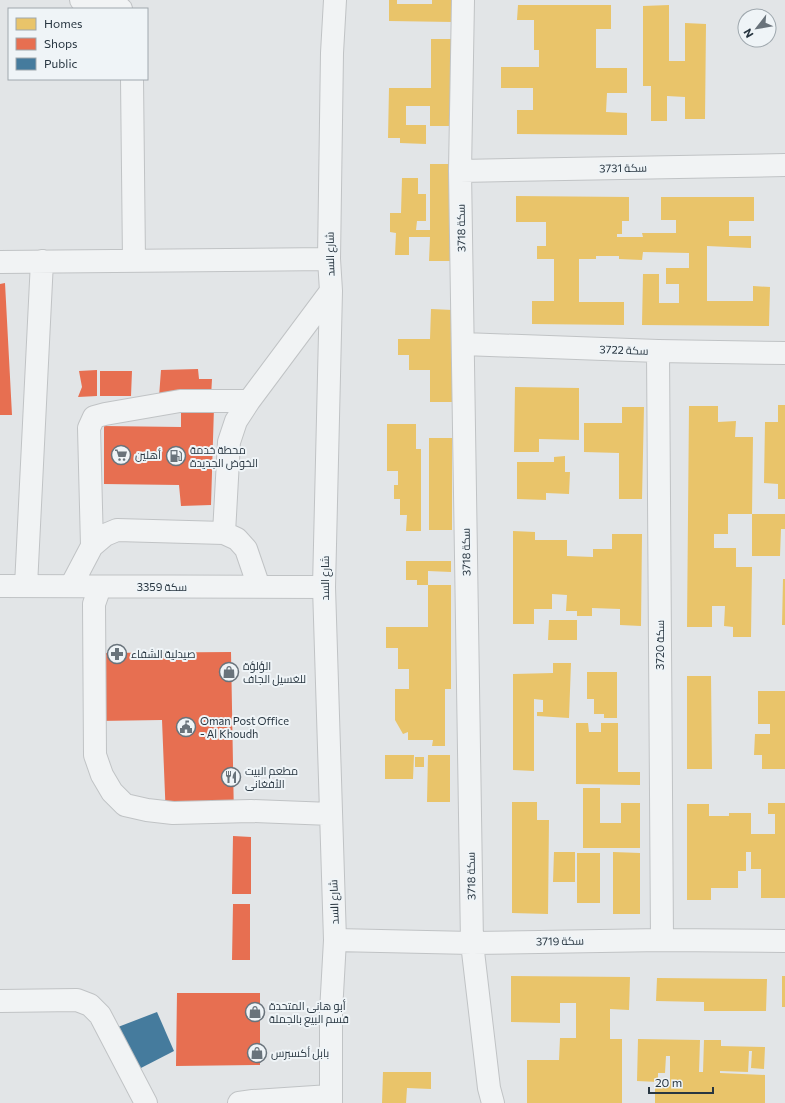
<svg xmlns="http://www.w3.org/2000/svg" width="785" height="1103" font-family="Commissioner,Cairo,sans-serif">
  <rect width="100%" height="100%" fill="#e2e5e7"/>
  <path fill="#e9c46a" d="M389,0H397V4H432V0H453V22L389,21Z
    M518,5H611V29H596V68H627V93H607L606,112L627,113V135L517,134V110H533V88H501V67H539V50H534V20H517Z
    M669,5V61H685V23L706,24L705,119H685V97L667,96V121H651V86H643V6Z
    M431,39H452V126H430V106H406V125H426V144L400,143V138H388L389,88H431Z
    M430,164H451L450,261H429L430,237H409V255H395L396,233L390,232V213H401L402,178H418V194H426V221H417L416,230H430Z
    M516,196L629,197V221H622V234H617V237H643L642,233H676V220H661V197H754V221H729V236H751V248L707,246V301H753V286L770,287L769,326L642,325L643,274H659V303H679V284H666V268H689V253L643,252L642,260L619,259V256H596V259H579V302H624V325L532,324V301H554V259H537V246H546V222H516Z
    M431,309L453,310L452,402H430V370H409V355H398V339H430Z
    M515,387L579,388V440L539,439V452H514Z
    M778,405H785V499H778V484L764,483L765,422H778Z
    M689,406H718V422L736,421L735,437H753L752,514H785V529H781L780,556H752V514H728V534H714V548H736V567H752L751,637H733V627L724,626L725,606H712V627H687Z
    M622,407H644L642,499H619V453L584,452V423H622Z
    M387,424H416V449H421V531H406L407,515H400V499H394V485H398V471H387Z
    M429,438H452V530H429Z
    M565,456V472H570L569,494L546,493V500L517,499V462H554V457Z
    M513,531L535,532V540H567V556L593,557V549H612V534H642L641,626L620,625V609L592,608V616H577V611H566L567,595L552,594V609H534V624H513Z
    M406,561H451V572L428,571V585H417V580H406Z
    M783,579H785V625H782Z
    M428,585H451V689H445V746H432L433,740H408V732L403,734L395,720V689H409V669H398V648H386V627H428Z
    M549,620H577V640H548Z
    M553,663H571L569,718L537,716V712H543V700L534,699V771L513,770V674L553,673Z
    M587,672H617V718H604V714H594V699H587Z
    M687,676H711L712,769H687Z
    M758,691H785V769H762V755H754L755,734H770V724H758Z
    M576,723H588L589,732H601V723H618V772H640V785L576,784Z
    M385,755H414L413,779H385Z
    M428,755H450V802H427Z
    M415,757H424V767H415Z
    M583,788H600V823H621V803H640V848H583Z
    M512,802H537V820H549L548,914L512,913Z
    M768,803H785V898H761V869H751V852H746V871H738V888H711V900H687V804H709V816H729V813H751V834H775V814H768Z
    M554,852H575V882H553Z
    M613,852L640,853V914H613Z
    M577,853H600V903H577Z
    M511,976L630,977L629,1010L610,1009V1039H622V1103H527V1060H559L560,1038H576V1003H560V1023L511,1022Z
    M782,976H785V1007H782Z
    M657,978L767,979L766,1011H704V1002L656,1001Z
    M638,1039L700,1040L699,1072H703L704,1040H721V1046L765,1047L764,1069L751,1068L752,1051H749L748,1072L720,1071V1073L765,1075V1103H655V1085L670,1086V1056H666L665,1073H658V1082L637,1081Z
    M383,1072H431V1089L407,1088L406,1103H382Z"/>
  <path fill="#e76f51" d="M5,283L12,415H0V284Z
    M198,369L199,379H212L211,397H159L161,370Z
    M97,370V396L78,397L82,387L79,371Z
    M100,371H132L131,396H100Z
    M181,407H214L211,505L181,506L179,485L104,484V426L181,427Z
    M231,652L234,819H166L162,720L97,721L96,653Z
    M233,836L251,837V894H232Z
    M233,904H250V960H232Z
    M177,993H260V1065L176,1066Z"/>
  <path fill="#457b9d" d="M157,1012L174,1051L139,1069L118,1027Z"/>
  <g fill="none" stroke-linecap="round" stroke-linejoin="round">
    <g stroke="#c0c3c5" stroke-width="24">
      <path id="minor" d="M81,0L109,2L121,9
        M463,0L460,171L472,943L489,1088L493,1103
        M132,79L134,261
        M460,171L785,165
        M0,262L329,259
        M463,344L658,351L785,353
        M658,351L662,940
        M224,533L229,442L236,421L249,401L331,291
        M92,546L89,428L94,417L105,414L180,401H249
        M0,586L324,587
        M26,586L42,261
        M71,586L92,546L105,535L117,530L224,533L237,539L246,549L259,587
        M100,587L94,604L95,755L102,775L112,792L125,805L147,810L173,813L251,811L331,814
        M335,940L472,943L662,940L785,941
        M0,1001L77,1000L90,1005L100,1015L146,1103
        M239,1103L253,1101L330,1096
        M331,1103V1012L335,940L324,587L331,291L329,259L332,53L335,0"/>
    </g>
    <use href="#minor" stroke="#f1f3f4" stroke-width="22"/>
  </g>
  <defs>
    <g id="supermarket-ring" transform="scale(1)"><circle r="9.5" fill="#eff4f7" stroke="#69737b" stroke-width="1.5"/><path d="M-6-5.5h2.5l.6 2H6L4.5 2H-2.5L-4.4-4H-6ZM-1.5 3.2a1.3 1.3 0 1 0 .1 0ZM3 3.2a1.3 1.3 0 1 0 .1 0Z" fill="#69737b"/></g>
    <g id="fuel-ring" transform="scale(1)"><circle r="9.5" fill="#eff4f7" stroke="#69737b" stroke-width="1.5"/><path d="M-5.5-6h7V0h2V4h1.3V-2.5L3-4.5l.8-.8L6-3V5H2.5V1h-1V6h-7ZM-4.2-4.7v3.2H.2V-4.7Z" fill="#69737b"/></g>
    <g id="pharmacy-ring" transform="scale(1)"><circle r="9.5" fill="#eff4f7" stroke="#69737b" stroke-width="1.5"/><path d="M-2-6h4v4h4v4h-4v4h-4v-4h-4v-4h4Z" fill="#69737b"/></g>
    <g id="shop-ring" transform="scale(1)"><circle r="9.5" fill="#eff4f7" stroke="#69737b" stroke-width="1.5"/><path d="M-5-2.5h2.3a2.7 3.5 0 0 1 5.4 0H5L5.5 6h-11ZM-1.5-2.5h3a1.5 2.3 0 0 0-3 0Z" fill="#69737b"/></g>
    <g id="civic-ring" transform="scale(1)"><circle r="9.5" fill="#eff4f7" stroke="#69737b" stroke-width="1.5"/><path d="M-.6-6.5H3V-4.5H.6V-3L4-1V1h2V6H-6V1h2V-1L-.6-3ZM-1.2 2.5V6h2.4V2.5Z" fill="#69737b"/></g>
    <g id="restaurant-ring" transform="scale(1)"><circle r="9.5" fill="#eff4f7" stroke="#69737b" stroke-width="1.5"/><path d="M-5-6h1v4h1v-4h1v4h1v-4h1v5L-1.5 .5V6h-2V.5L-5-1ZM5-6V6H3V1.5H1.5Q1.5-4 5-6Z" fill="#69737b"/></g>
  </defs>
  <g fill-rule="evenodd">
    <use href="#supermarket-ring" x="121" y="455"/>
    <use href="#fuel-ring" x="176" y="456"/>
    <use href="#pharmacy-ring" x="117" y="654"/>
    <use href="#shop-ring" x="229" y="672"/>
    <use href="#civic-ring" x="186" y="727"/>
    <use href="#restaurant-ring" x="231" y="777"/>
    <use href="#shop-ring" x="255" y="1012"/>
    <use href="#shop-ring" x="257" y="1053"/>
  </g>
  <g text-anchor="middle" stroke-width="4" stroke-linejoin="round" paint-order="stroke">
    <g font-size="11" fill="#283641" stroke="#eff4f7">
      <text transform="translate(623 168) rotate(-1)" y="4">سكة 3731</text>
      <text transform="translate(461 228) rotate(-91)" y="4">سكة 3718</text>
      <text transform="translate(330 254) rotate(-91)" y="4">شارع السد</text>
      <text transform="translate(624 350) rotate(2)" y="4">سكة 3722</text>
      <text transform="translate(466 552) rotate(-91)" y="4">سكة 3718</text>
      <text transform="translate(325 578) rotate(-90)" y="4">شارع السد</text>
      <text x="162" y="591">سكة 3359</text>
      <text transform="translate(660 645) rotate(-90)" y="4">سكة 3720</text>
      <text transform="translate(471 876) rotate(-91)" y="4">سكة 3718</text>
      <text transform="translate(334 902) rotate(-92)" y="4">شارع السد</text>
      <text transform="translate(560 941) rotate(-1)" y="4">سكة 3719</text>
    </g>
    <g font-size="11" fill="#283641" stroke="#eff4f7" text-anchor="start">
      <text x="190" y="454">محطة خدمة<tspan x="190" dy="13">الخوض الجديدة</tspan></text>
      <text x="135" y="459">أهلين</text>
      <text x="131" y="658">صيدلية الشفاء</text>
      <text x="243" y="670">الؤلؤة<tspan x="243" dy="13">للغسيل الجاف</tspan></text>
      <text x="200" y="725">Oman Post Office<tspan x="200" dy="13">- Al Khoudh</tspan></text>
      <text x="245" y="775">مطعم البيت<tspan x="245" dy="13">الأفغانى</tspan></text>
      <text x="269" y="1010">أبو هانى المتحدة<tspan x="269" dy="13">قسم البيع بالجملة</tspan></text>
      <text x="271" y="1057">بابل أكسبرس</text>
    </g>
  </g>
  <rect x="8" y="8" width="140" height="72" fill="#eff4f7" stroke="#9fa8ae"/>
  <rect x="16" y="18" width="20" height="12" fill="#e9c46a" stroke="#9fa8ae"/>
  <text x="44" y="28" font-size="12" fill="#283641">Homes</text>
  <rect x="16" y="38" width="20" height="12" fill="#e76f51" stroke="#9fa8ae"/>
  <text x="44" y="48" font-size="12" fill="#283641">Shops</text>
  <rect x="16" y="58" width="20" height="12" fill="#457b9d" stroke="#9fa8ae"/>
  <text x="44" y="68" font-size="12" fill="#283641">Public</text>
  <g transform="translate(757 28) rotate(239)"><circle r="19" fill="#eff4f7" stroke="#9fa8ae"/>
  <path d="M0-3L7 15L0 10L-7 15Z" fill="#69737b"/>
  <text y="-6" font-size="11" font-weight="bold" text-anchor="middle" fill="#283641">N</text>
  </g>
  <path d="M649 1087v6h64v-6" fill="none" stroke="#283641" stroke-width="2"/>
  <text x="655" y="1087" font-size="12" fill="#283641" stroke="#eff4f7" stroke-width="3" paint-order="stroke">20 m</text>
</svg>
